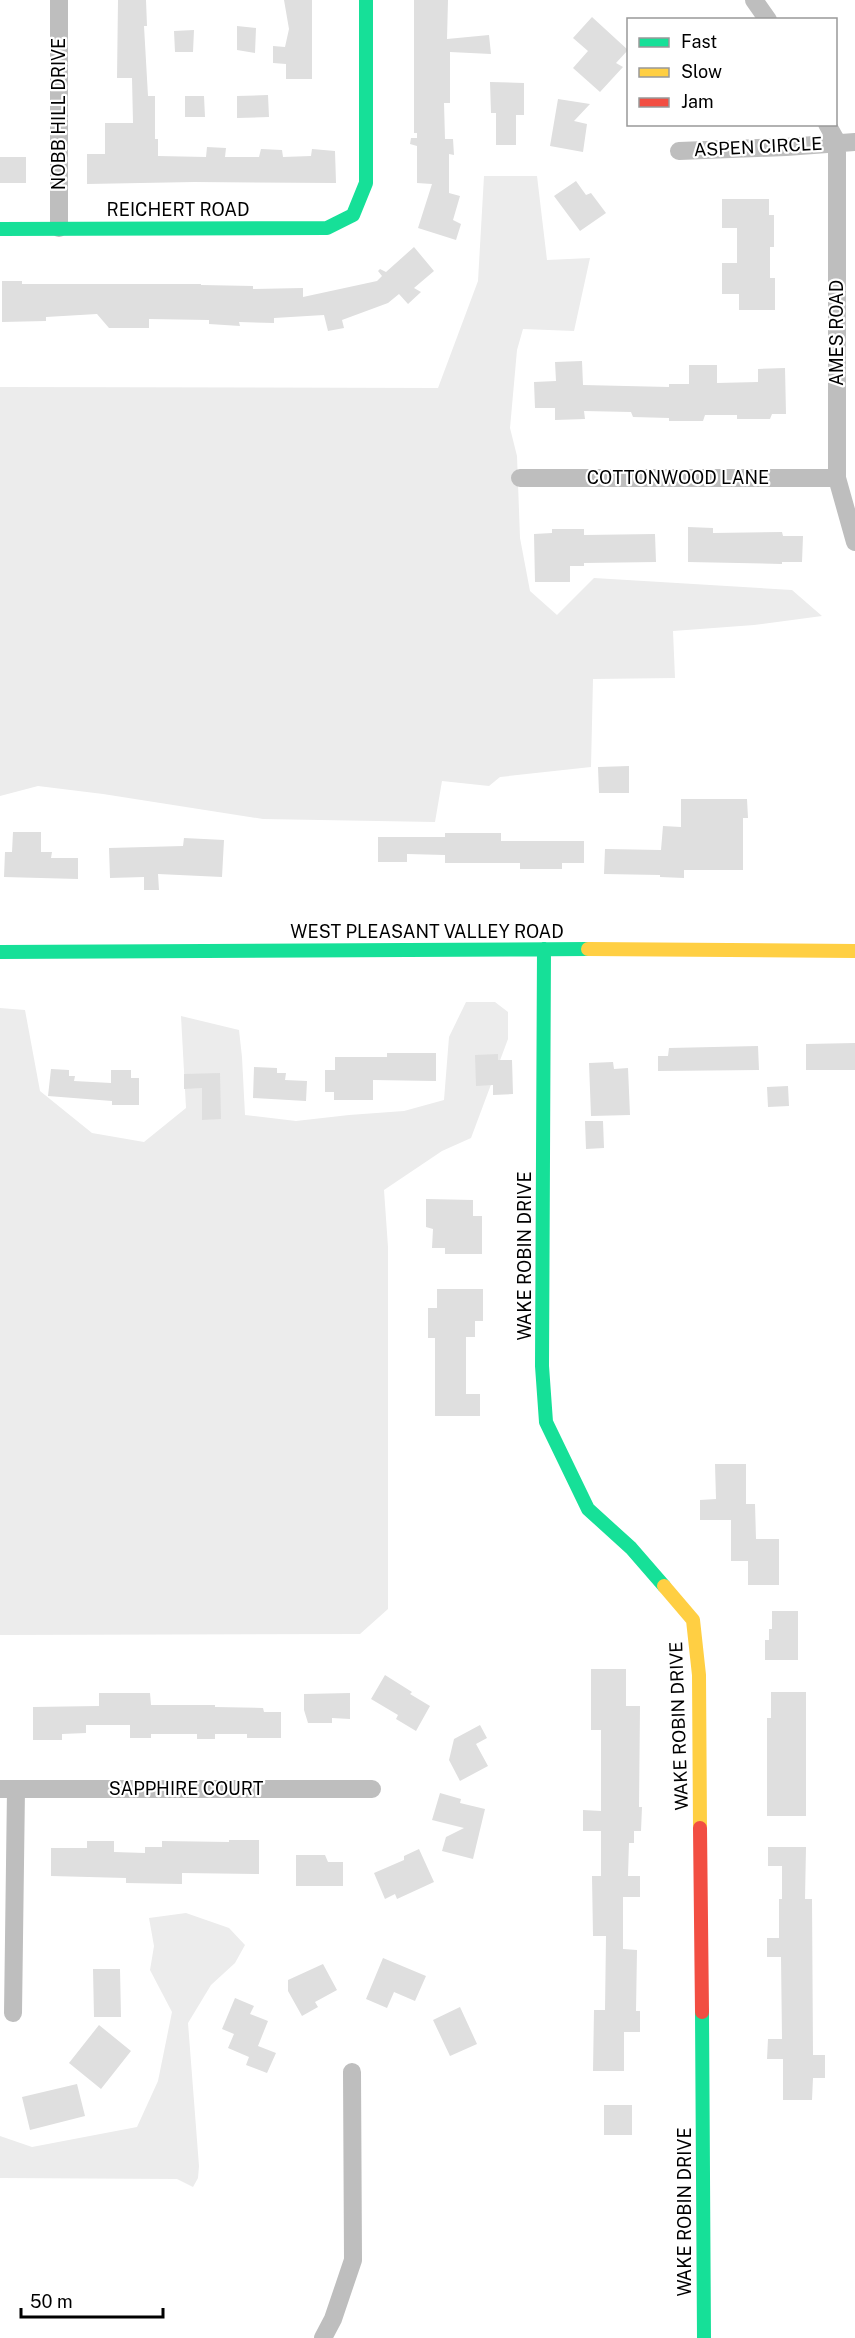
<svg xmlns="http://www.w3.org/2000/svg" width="855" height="2338" font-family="'Public Sans',sans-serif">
  <rect width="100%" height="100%" fill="#fff"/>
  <path fill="#ececec" d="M484,176H537L547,260L590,258L574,331L523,329L517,350L510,428L517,456L520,538L530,591L557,615L594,578L792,590L822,616L754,625L673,631L675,678L593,679L591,767L500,777L489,786L442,781L435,822L263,819L103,794L38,786L0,796V387L438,388L478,281Z
    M466,1002H495L508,1012V1039L471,1138L442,1151L384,1190L388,1247V1609L360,1634L0,1635V1008L25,1010L40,1091L92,1133L144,1142L186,1108L181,1016L239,1030L242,1057L245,1115L296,1121L349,1115L404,1111L444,1100L449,1037Z
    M186,1913L229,1928L245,1945L235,1963L211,1985L188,2023L199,2166L198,2178L193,2187L177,2179L0,2178V2136L32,2147L137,2127L158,2081L172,2012L150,1970L154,1946L149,1918Z"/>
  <path fill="#dfdfdf" d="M118,0H146L147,26H144L148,96H155V139H158V156L206,157L207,147L226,148L225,157H259L261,149L282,150L283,157L311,156L312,149L335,151L336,183L194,182L87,184V154H105V123H133L132,78H117Z
    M284,0H312V79H286V64L273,63V46L285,47L289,29Z
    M414,0H448L447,39L489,35L491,54L450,52V103H444L445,139H453L454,155L449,154V193L460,196L453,220L461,224L456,240L418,228L432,184L417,183V146L410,144L411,138H417V133H414Z
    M592,17L628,50L616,63L623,67L600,92L573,68L588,51L573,38Z
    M237,26L256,28L255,53L237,50Z
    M194,30L193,52H175L174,31Z
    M490,82L524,83V115H516V145H496V113H491Z
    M268,95L269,117L237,118V96Z
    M185,96H204L205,117H185Z
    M558,99L590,104L574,121L587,124L583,152L550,146Z
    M0,157H26V183H0Z
    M576,181L586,195L591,193L606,213L580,231L554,196Z
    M722,199H769V215H774V247H770V278H775V310H739V294H722V263H737V228H722Z
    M414,247L434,271L414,288L421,292L408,304L399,294L388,303L342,320L344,328L328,331L324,315L274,318V323L239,322L240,326L209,324V320L149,319V328H109L97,314L46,317V321L2,322V281H22V284H201V285L253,286V289L303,288V297L377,281L382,276L378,271L380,269L386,272Z
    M582,361L583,385L669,387V384H689V365H717V383L758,382V369L785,368L786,414H772L770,419H737V415H705L703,421H669V418L633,417L631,412L584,411L585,419L555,420V408H535L534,382L556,381L555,362Z
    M688,527L713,528V533L782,532L783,536H803L802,562H782V564L688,562Z
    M552,529H584V535L655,534L656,562L584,563V566H570V582H535L534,534L552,533Z
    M629,766V793H599L598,767Z
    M681,799H747L748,818H743V870H684V878L660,877V875L604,874L605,849L661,850L663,826L681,827Z
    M13,832H41V852H52L51,858H78V879L4,877L5,852H12Z
    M445,833H501V841H584V863H562V869H520V863H445V855L407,854V862H378V837H445Z
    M184,838L224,840L222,877L158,874L159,890H144V877L110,878L109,848L183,846Z
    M855,1043V1070H806V1044Z
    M758,1046L759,1070L658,1071V1056H668L669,1048Z
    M387,1053H436V1081L373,1080V1100H334V1092H325V1070H335V1057H387Z
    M498,1054V1060H512L513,1094L493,1095V1085L476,1086L475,1055Z
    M613,1062L614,1069L628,1068L630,1115L591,1116L589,1063Z
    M254,1067L277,1068V1073H286L285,1080L307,1081L306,1101L253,1098Z
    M51,1069L69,1070V1076H75L74,1081L111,1083V1070H131V1078H139V1105H112V1101L48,1096Z
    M220,1073L221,1119L202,1120V1088L184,1089V1074Z
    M788,1086L789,1106L768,1107L767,1087Z
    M585,1121H603L604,1148L586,1149Z
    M426,1199L473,1200V1216H482V1254H445V1248H432L433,1229L426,1227Z
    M437,1289H483V1321H475V1337H466V1394H480V1416H435V1338H428V1308H437Z
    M715,1464H746V1504H755L756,1539H779V1585H748V1561H731V1520H700V1500L716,1499Z
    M772,1611H798V1660H765V1640H769V1629H772Z
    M591,1669H626V1706H640L639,1807H642L641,1831H634V1843H629L628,1876H640V1897H623V1949L637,1950L636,2011H640V2032H624V2071H593L594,2010H605L606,1936H593L592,1876H601V1831H583V1810L601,1811V1730H591Z
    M385,1675L412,1692L410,1694L430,1706L416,1731L396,1719L398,1715L371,1699Z
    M771,1692H806V1816H767V1718H771Z
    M99,1693H150L151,1705H215V1707L263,1708L264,1712H281V1738H247V1734H215V1739H197V1734H151V1738H130V1725H86V1733L62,1734V1740H33V1707L99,1706Z
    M350,1693V1719L332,1718V1723H308L304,1710V1694Z
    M480,1725L487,1738L476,1744L488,1766L460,1781L449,1760L454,1739Z
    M440,1793L461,1799L460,1803L485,1809L473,1859L442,1851L446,1837L464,1828L432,1820Z
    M229,1840H259V1874L182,1873V1884L126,1883V1878L51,1876V1848H87V1841H114V1852L145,1853V1847H162V1841L229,1842Z
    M768,1847H806L805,1899H812L813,2055H825V2078H813L812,2100H783V2059H767L768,2039H782L781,1957H767V1938H779V1899H782V1866H768Z
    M419,1849L434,1882L397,1899L395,1894L385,1899L374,1873L404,1860V1856Z
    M296,1855H325L328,1862H343V1886H296Z
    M383,1958L426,1976L415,2001L394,1992L387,2008L366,1999Z
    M323,1964L337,1990L315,2002L318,2007L302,2016L288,1991V1980Z
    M93,1969H120L121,2017H94Z
    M235,1998L254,2006L250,2014L268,2021L258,2046L276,2053L267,2073L246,2065L249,2057L228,2048L234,2034L222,2029Z
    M460,2007L477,2044L450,2056L433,2020Z
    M99,2025L131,2051L101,2089L69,2063Z
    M77,2084L85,2116L30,2130L22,2097Z
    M604,2105H632V2135H604Z"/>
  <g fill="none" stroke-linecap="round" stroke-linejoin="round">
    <path stroke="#bebebe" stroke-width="18" d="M59,0V228
      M754,0L768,20
      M827,124L837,142V478L855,542
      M679,151L786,147L855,142
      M520,478H837
      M0,1789H372
      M13,2013L16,1789
      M323,2338L333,2319L353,2260L352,2072"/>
    <path stroke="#16e098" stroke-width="14" d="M0,229L327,228L353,215L366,183V0
      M544,949L542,1366L546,1422L588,1509L631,1548L664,1586
      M0,952L588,949
      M702,2012L704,2338"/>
    <path stroke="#ffcf43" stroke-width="14" d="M588,949L855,951
      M664,1586L693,1620L699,1675L700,1828"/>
    <path stroke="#f24e42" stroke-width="14" d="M700,1828L702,2012"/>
  </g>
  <g text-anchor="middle" stroke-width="4.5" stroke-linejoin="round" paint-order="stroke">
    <g font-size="18" fill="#000" stroke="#fff">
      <text transform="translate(59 114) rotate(-90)" y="6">NOBB HILL DRIVE</text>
      <text transform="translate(758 147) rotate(-3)" y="6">ASPEN CIRCLE</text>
      <text x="178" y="216">REICHERT ROAD</text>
      <text transform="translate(837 333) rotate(-90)" y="6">AMES ROAD</text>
      <text x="678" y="484">COTTONWOOD LANE</text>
      <text x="427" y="938">WEST PLEASANT VALLEY ROAD</text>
      <text transform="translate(525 1256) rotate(-90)" y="6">WAKE ROBIN DRIVE</text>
      <text transform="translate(679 1726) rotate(-92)" y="6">WAKE ROBIN DRIVE</text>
      <text x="186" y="1795">SAPPHIRE COURT</text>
      <text transform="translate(685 2212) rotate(-90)" y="6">WAKE ROBIN DRIVE</text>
    </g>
  </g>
  <rect x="627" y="18" width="210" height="108" fill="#ffffff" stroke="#999999" stroke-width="1.5"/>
  <rect x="639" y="38" width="30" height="9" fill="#16e098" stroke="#999999" stroke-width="1.5"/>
  <text x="681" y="48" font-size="18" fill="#000000">Fast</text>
  <rect x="639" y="68" width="30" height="9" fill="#ffcf43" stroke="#999999" stroke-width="1.5"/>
  <text x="681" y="78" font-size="18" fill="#000000">Slow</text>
  <rect x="639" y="98" width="30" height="9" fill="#f24e42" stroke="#999999" stroke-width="1.5"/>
  <text x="681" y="108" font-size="18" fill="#000000">Jam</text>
  <path d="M21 2308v9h142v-9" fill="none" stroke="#000000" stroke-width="3"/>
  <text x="30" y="2308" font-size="18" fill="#000000" stroke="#ffffff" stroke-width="4.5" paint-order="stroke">50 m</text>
</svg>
